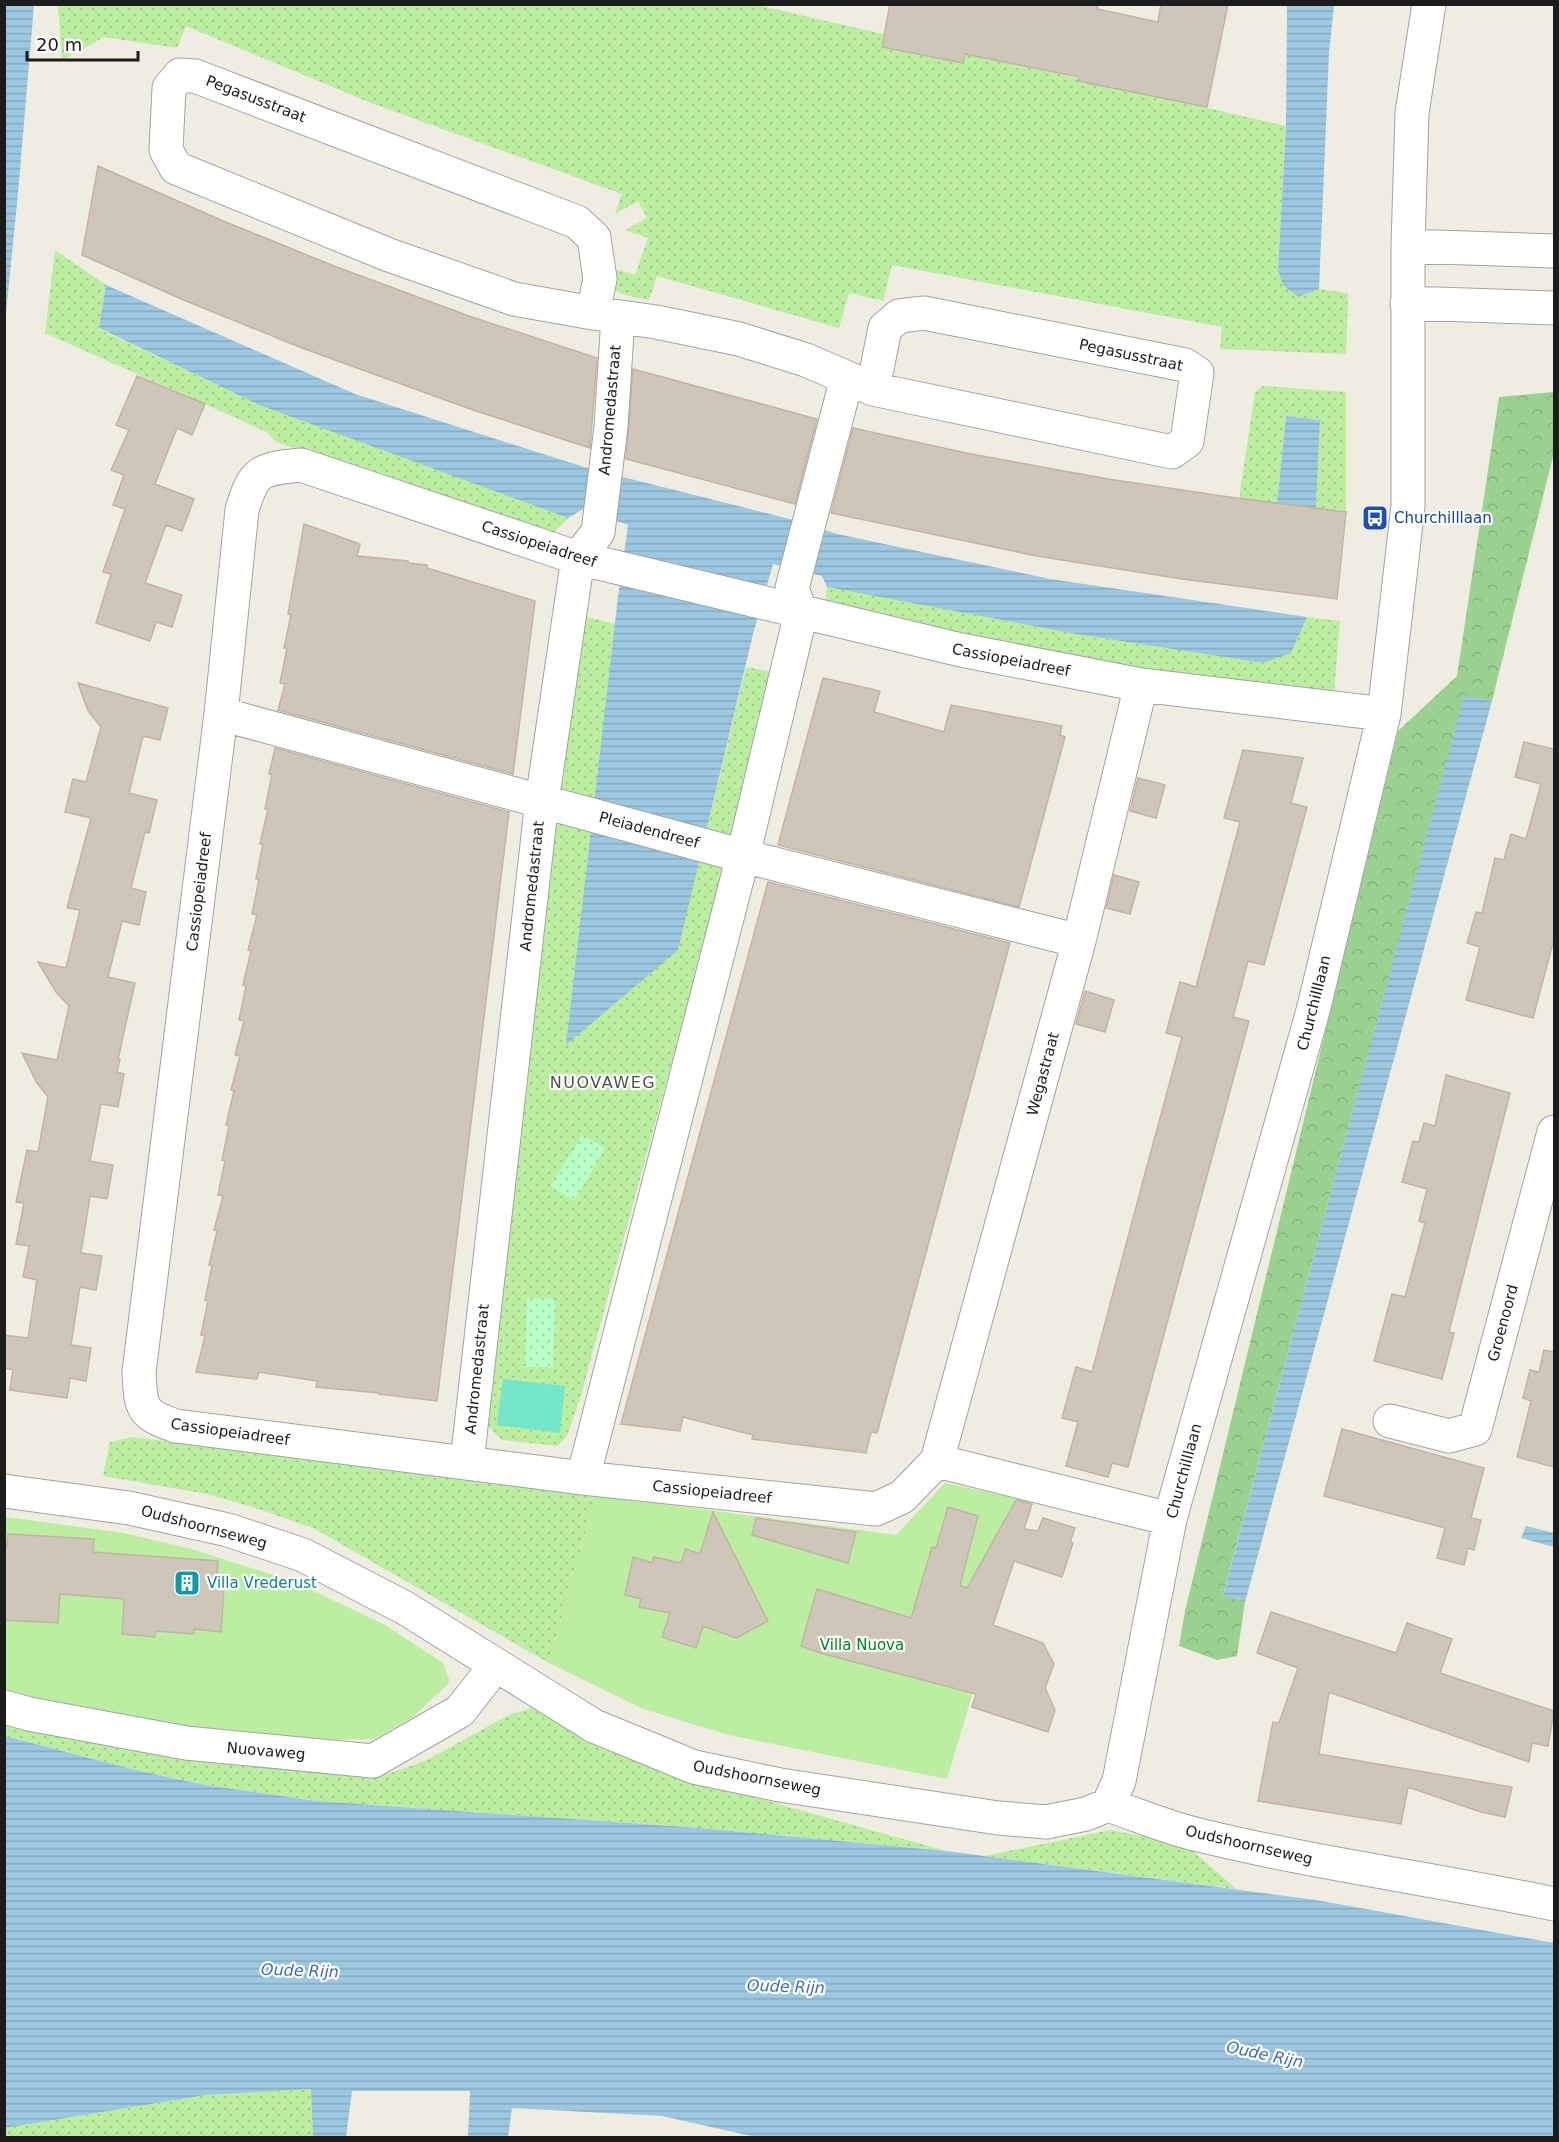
<svg xmlns="http://www.w3.org/2000/svg" width="1559" height="2142" font-family="'DejaVu Sans',sans-serif">
  <defs>
    <pattern id="grass-dots" width="8" height="8" patternUnits="userSpaceOnUse" patternTransform="scale(1.5)"><rect width="8" height="8" fill="#bceea1"/><path d="M2 2h.1M6 6h.1" fill="none" stroke="#a1cc8a" stroke-width="1.8" stroke-linecap="round"/></pattern>
    <pattern id="forest-crowns" width="20" height="18" patternUnits="userSpaceOnUse" patternTransform="scale(1.5)"><rect width="20" height="18" fill="#9bd291"/><path d="M2 6a3 3 0 1 1 6 0M12 15a3 3 0 1 1 6 0" fill="none" stroke="#85b47c"/></pattern>
    <pattern id="park-dots" width="8" height="8" patternUnits="userSpaceOnUse" patternTransform="scale(1.5)"><rect width="8" height="8" fill="#b8fec7"/><path d="M2 2h.1M6 6h.1" fill="none" stroke="#9ed9aa" stroke-width="1.8" stroke-linecap="round"/></pattern>
    <pattern id="water-rules" width="6" height="5" patternUnits="userSpaceOnUse" patternTransform="scale(1.5)"><rect width="6" height="5" fill="#9cc8e1"/><path d="M0 2.5h6" fill="none" stroke="#86abc0"/></pattern>
  </defs>
  <rect width="100%" height="100%" fill="#efece1"/>
  <path fill="url(#grass-dots)" d="M58,5H756L1286,126L1278,270L1298,297L1319,289L1348,293L1346,354L1220,349L1222,327L892,265L883,301L849,293L839,328L657,276L649,300C638,297 613,296 611,283C610,278 611,272 612,268L635,275L648,238L625,230L647,218L638,201L615,214L622,194L371,103L186,26L177,48L104,37L62,60Z
    M55,250L106,285L99,329L259,405L568,518L554,532L276,442L267,432L45,333Z
    M1263,386L1346,392V512L1316,508L1320,420L1286,416L1277,503L1240,499V491L1255,392Z
    M827,587L1076,634L1263,663L1291,652L1307,617L1340,621L1334,693L1161,671L926,628L825,606Z
    M581,615L615,624L595,799L560,789Z
    M746,667L771,672L733,840L706,833Z
    M555,817L591,828L567,1044L701,854L726,863L580,1399L568,1434L558,1446L502,1440L489,1427L487,1381Z
    M133,1437L596,1495L549,1663L315,1529L262,1510L207,1494L103,1476L110,1442Z
    M534,1707L654,1764L785,1806L946,1851L700,1828L316,1801L205,1785L135,1770L5,1736L4,1717L314,1770L387,1774L425,1761L509,1715Z
    M1110,1830L1185,1844L1236,1889L984,1856Z
    M312,2089L313,2137L5,2138V2128L206,2095Z"/>
  <path fill="url(#forest-crowns)" d="M1554,392V453L1492,701L1464,697L1223,1595L1245,1602L1237,1656L1217,1660L1179,1646L1185,1611L1398,731L1457,676L1499,397Z"/>
  <path fill="url(#park-dots)" d="M582,1135L605,1148L574,1201L551,1186Z
    M527,1298L555,1299L553,1367H525Z"/>
  <path fill="#bceea1" d="M945,1483L1030,1501L947,1779L729,1735L643,1709L549,1663L596,1495L896,1535Z
    M5,1517L124,1533L191,1549L293,1581L385,1625L443,1663L450,1682L413,1717L375,1739L322,1740L318,1748L5,1698Z"/>
  <path fill="#76e6ca" d="M503,1379L565,1386L560,1433L497,1425Z"/>
  <path fill="url(#water-rules)" d="M5,4L34,5L18,193L5,323Z
    M1287,5H1334L1329,53L1319,289L1298,297L1283,285L1278,270L1286,126Z
    M106,285L355,394L587,468L794,520L837,534L1050,579L1307,617L1291,653L1263,663L1076,634L827,587L822,576L773,564L753,634L678,950L566,1045L618,597L628,525L583,509L568,518L259,405L99,328Z
    M1286,416L1320,420L1316,508L1277,503Z
    M1464,696L1492,701L1245,1602L1223,1596Z
    M1526,1526L1554,1533V1547L1521,1538Z
    M5,1736L135,1770L205,1785L316,1801L700,1828L946,1851L1316,1900L1554,1943V2137L760,2138L662,2116L512,2108L508,2137L468,2138L470,2091H352L346,2137L313,2138L311,2089L206,2095L5,2128Z"/>
  <path fill="#cfc6ba" stroke="#c2b4a2" stroke-width="1.5" d="M890,4H1098L1097,9L1158,22L1161,4H1228L1207,107L1078,81L1079,77L965,54L963,63L882,47Z
    M98,166L221,220L334,266L469,316L597,358L590,448L473,410L302,348L186,301L82,255Z
    M633,369L817,419L795,504L626,459Z
    M137,376L205,404L192,435L177,428L155,484L194,499L182,531L166,525L145,583L182,595L172,627L156,622L150,641L96,623L111,574L103,572L125,509L113,505L124,475L111,470L129,430L116,425Z
    M853,428L966,453L1108,479L1229,497L1346,512L1337,599L1182,579L1037,556L831,513Z
    M304,524L360,544L357,556L408,561V563L427,565V568L535,601L513,774L278,710L285,684L280,683L287,648H284L291,615L288,614Z
    M823,678L880,691L874,712L944,732L951,705L1062,726L1060,735L1065,737L1019,907L778,845Z
    M78,683L168,708L160,740L143,736L129,793L157,800L149,833L145,832L131,888L146,892L139,925L122,921L108,977L135,983L118,1059H120L117,1072L124,1074L118,1107L101,1104L90,1161L113,1165L107,1199L90,1196L81,1253L102,1256L96,1290L80,1287L71,1345L91,1348L86,1381L70,1378L67,1398L10,1390L13,1370L4,1368V1335L28,1338L37,1280L23,1277L29,1246L16,1244L24,1203L16,1202L27,1150L38,1152L48,1097L37,1083L22,1053L57,1060L69,1006L56,992L38,962L66,968L80,910L67,908L91,818L65,812L73,779L86,782L101,727L88,711Z
    M1524,742L1554,749V939L1533,1018L1466,1000L1480,947L1467,943L1476,912L1482,913L1495,858L1504,860L1511,834L1526,839L1541,784L1515,777Z
    M275,748L509,812L437,1401L379,1394V1393L316,1387L317,1381L259,1372L257,1379L196,1372L205,1336L201,1335L208,1301L205,1300L212,1266L209,1265L217,1231L214,1230L223,1196L218,1195L225,1161L222,1160L229,1126L226,1125L234,1091L231,1090L240,1056L235,1055L244,1021L239,1020L246,986L243,985L251,951L248,950L257,915L252,914L259,879H256L263,844H260L268,809H265L272,774H269Z
    M1243,750L1303,758L1291,803L1307,807L1264,965L1248,961L1233,1017L1249,1021L1128,1467L1112,1463L1108,1477L1066,1466L1078,1422L1062,1418L1076,1367L1092,1372L1143,1181L1182,1037L1166,1033L1180,982L1196,987L1240,822L1224,818Z
    M1138,778L1165,785L1156,818L1130,811Z
    M1114,875L1139,882L1130,914L1106,908Z
    M768,882L1010,943L877,1433L871,1432L866,1453L752,1439L753,1435L683,1417L680,1431L621,1424Z
    M1085,991L1114,1000L1105,1032L1076,1024Z
    M1446,1075L1510,1093L1449,1332L1454,1333L1442,1379L1374,1361L1392,1294L1405,1297L1425,1223L1419,1221L1427,1189L1402,1182L1413,1141L1419,1142L1424,1123L1435,1126Z
    M1544,1350L1554,1352V1467L1517,1457L1531,1401L1523,1398L1530,1370L1539,1372Z
    M1342,1429L1484,1468L1471,1518L1481,1520L1474,1550L1468,1548L1464,1565L1437,1558L1445,1528L1324,1496Z
    M1016,1500L1032,1504L1024,1529L1038,1531L1043,1518L1075,1528L1070,1542L1073,1543L1062,1577L1014,1561L993,1625L1043,1643L1054,1664L1045,1688L1055,1710L1048,1732L972,1707L976,1694L820,1653L801,1646L817,1589L911,1618L932,1547L936,1548L948,1507L978,1516L960,1585L967,1588Z
    M713,1512L768,1621L736,1638L703,1626L696,1648L662,1637L670,1613L639,1607L641,1599L625,1595L633,1557L652,1563L654,1557L681,1563L686,1549L700,1554Z
    M756,1518L856,1532L848,1563L752,1535Z
    M8,1534L94,1539L93,1552L218,1561L216,1587H224L221,1632L194,1629V1634L156,1631L155,1637L122,1634L124,1599L60,1594L58,1623L4,1620V1546H7Z
    M1271,1612L1396,1653L1407,1623L1452,1639L1440,1673L1554,1711L1548,1746L1532,1743L1529,1762L1329,1692L1319,1754L1512,1787L1505,1817L1481,1812L1408,1787L1401,1824L1258,1801L1273,1722L1279,1723L1298,1668L1257,1653Z"/>
  <g fill="none" stroke-linecap="round" stroke-linejoin="round">
    <g stroke="#a3a3a3" stroke-width="35">
      <path id="minor" d="M1408,246L1554,251
        M1407,303L1554,308
        M593,313L600,279L594,238L577,222L195,76L180,75L169,88L166,150L176,168L389,255L514,299L593,313L656,322L739,339L806,360L873,389L1172,452L1187,441L1197,373L1185,365L924,313L899,316L885,328L873,389
        M221,714L743,856L1079,941
        M1390,1421L1449,1436L1475,1429L1554,1132
        M937,1461L1079,941L1141,685
        M467,1462L542,801L578,558L598,532L611,427L618,317
        M583,1478L743,856L801,613L792,588L847,378
        M4,1491L129,1508L228,1530L303,1555L405,1608L594,1726L694,1767L780,1785L998,1818L1046,1822L1086,1814L1108,1805C1138,1815 1168,1828 1199,1835C1317,1864 1436,1879 1554,1904
        M1170,1519L937,1461L902,1497L876,1509L583,1478L176,1426C140,1414 141,1408 139,1372L221,714L242,510C254,470 260,469 301,465L578,558L961,650L1141,685L1384,714
        M4,1707L29,1714L186,1743L373,1761L460,1711L496,1665
        M1108,1805L1119,1781L1170,1519L1314,1007L1384,714L1408,506V246L1412,113L1429,4"/>
    </g>
    <use href="#minor" stroke="#fff" stroke-width="33"/>
  </g>
  <defs>
    <g id="bus-square" transform="scale(1.35)"><rect x="-9" y="-9" width="18" height="18" rx="4" fill="#1a4fb4" stroke="#fff"/><path d="M-5-6H5V4H4V6H2V4H-2V6H-4V4H-5ZM-3.5-4V0h7V-4ZM-3.5 1.2v1.5H-2V1.2ZM2 1.2v1.5H3.5V1.2Z" fill="#fff"/></g>
    <g id="building-square" transform="scale(1.35)"><rect x="-9" y="-9" width="18" height="18" rx="4" fill="#0f9aa8" stroke="#fff"/><path d="M-4-6H4V6H1V3H-1V6H-4ZM-2.5-4.3h1.7v1.8h-1.7ZM.8-4.3h1.7v1.8H.8ZM-2.5-1h1.7V.8h-1.7ZM.8-1h1.7V.8H.8Z" fill="#fff"/></g>
  </defs>
  <g fill-rule="evenodd">
    <use href="#bus-square" x="1375" y="518"/>
    <use href="#building-square" x="187" y="1583"/>
  </g>
  <g text-anchor="middle" stroke-width="4.5" stroke-linejoin="round" paint-order="stroke">
    <g font-size="15" fill="#1c1c1c" stroke="#fff">
      <text transform="translate(256 99) rotate(21)" y="5">Pegasusstraat</text>
      <text transform="translate(1131 355) rotate(12)" y="5">Pegasusstraat</text>
      <text transform="translate(610 410) rotate(-85)" y="5">Andromedastraat</text>
      <text transform="translate(539 544) rotate(18)" y="5">Cassiopeiadreef</text>
      <text transform="translate(1011 660) rotate(11)" y="5">Cassiopeiadreef</text>
      <text transform="translate(649 830) rotate(15)" y="5">Pleiadendreef</text>
      <text transform="translate(532 886) rotate(-84)" y="5">Andromedastraat</text>
      <text transform="translate(199 892) rotate(-83)" y="5">Cassiopeiadreef</text>
      <text transform="translate(1314 1003) rotate(-76)" y="5">Churchilllaan</text>
      <text transform="translate(1043 1074) rotate(-75)" y="5">Wegastraat</text>
      <text transform="translate(1503 1323) rotate(-75)" y="5">Groenoord</text>
      <text transform="translate(477 1369) rotate(-84)" y="5">Andromedastraat</text>
      <text transform="translate(230 1432) rotate(8)" y="5">Cassiopeiadreef</text>
      <text transform="translate(1184 1471) rotate(-75)" y="5">Churchilllaan</text>
      <text transform="translate(712 1492) rotate(6)" y="5">Cassiopeiadreef</text>
      <text transform="translate(204 1527) rotate(15)" y="5">Oudshoornseweg</text>
      <text transform="translate(266 1751) rotate(5)" y="5">Nuovaweg</text>
      <text transform="translate(757 1778) rotate(11)" y="5">Oudshoornseweg</text>
      <text transform="translate(1249 1845) rotate(13)" y="5">Oudshoornseweg</text>
    </g>
    <g font-size="15" fill="#164399" stroke="#fff" text-anchor="start">
      <text x="1394" y="523">Churchilllaan</text>
    </g>
    <g font-size="15" fill="#0d838f" stroke="#fff" text-anchor="start">
      <text x="207" y="1588">Villa Vrederust</text>
    </g>
    <g font-size="15" fill="#01831e" stroke="#fff">
      <text x="862" y="1650">Villa Nuova</text>
    </g>
    <g font-size="16" letter-spacing="1.5" fill="#4f4f4f" stroke="#fff">
      <text x="603" y="1088">NUOVAWEG</text>
    </g>
    <g font-size="16" font-style="italic" fill="#416ab4" stroke="#fff">
      <text transform="translate(300 1970) rotate(2)" y="6">Oude Rijn</text>
      <text transform="translate(786 1986) rotate(2)" y="6">Oude Rijn</text>
      <text transform="translate(1265 2054) rotate(12)" y="6">Oude Rijn</text>
    </g>
  </g>
  <rect width="1559" height="2142" fill="none" stroke="#1c1c1c" stroke-width="12"/>
  <path d="M27 51v9h111v-9" fill="none" stroke="#1c1c1c" stroke-width="3"/>
  <text x="36" y="51" font-size="18" fill="#1c1c1c" stroke="#ffffff" stroke-width="4.5" paint-order="stroke">20 m</text>
</svg>
